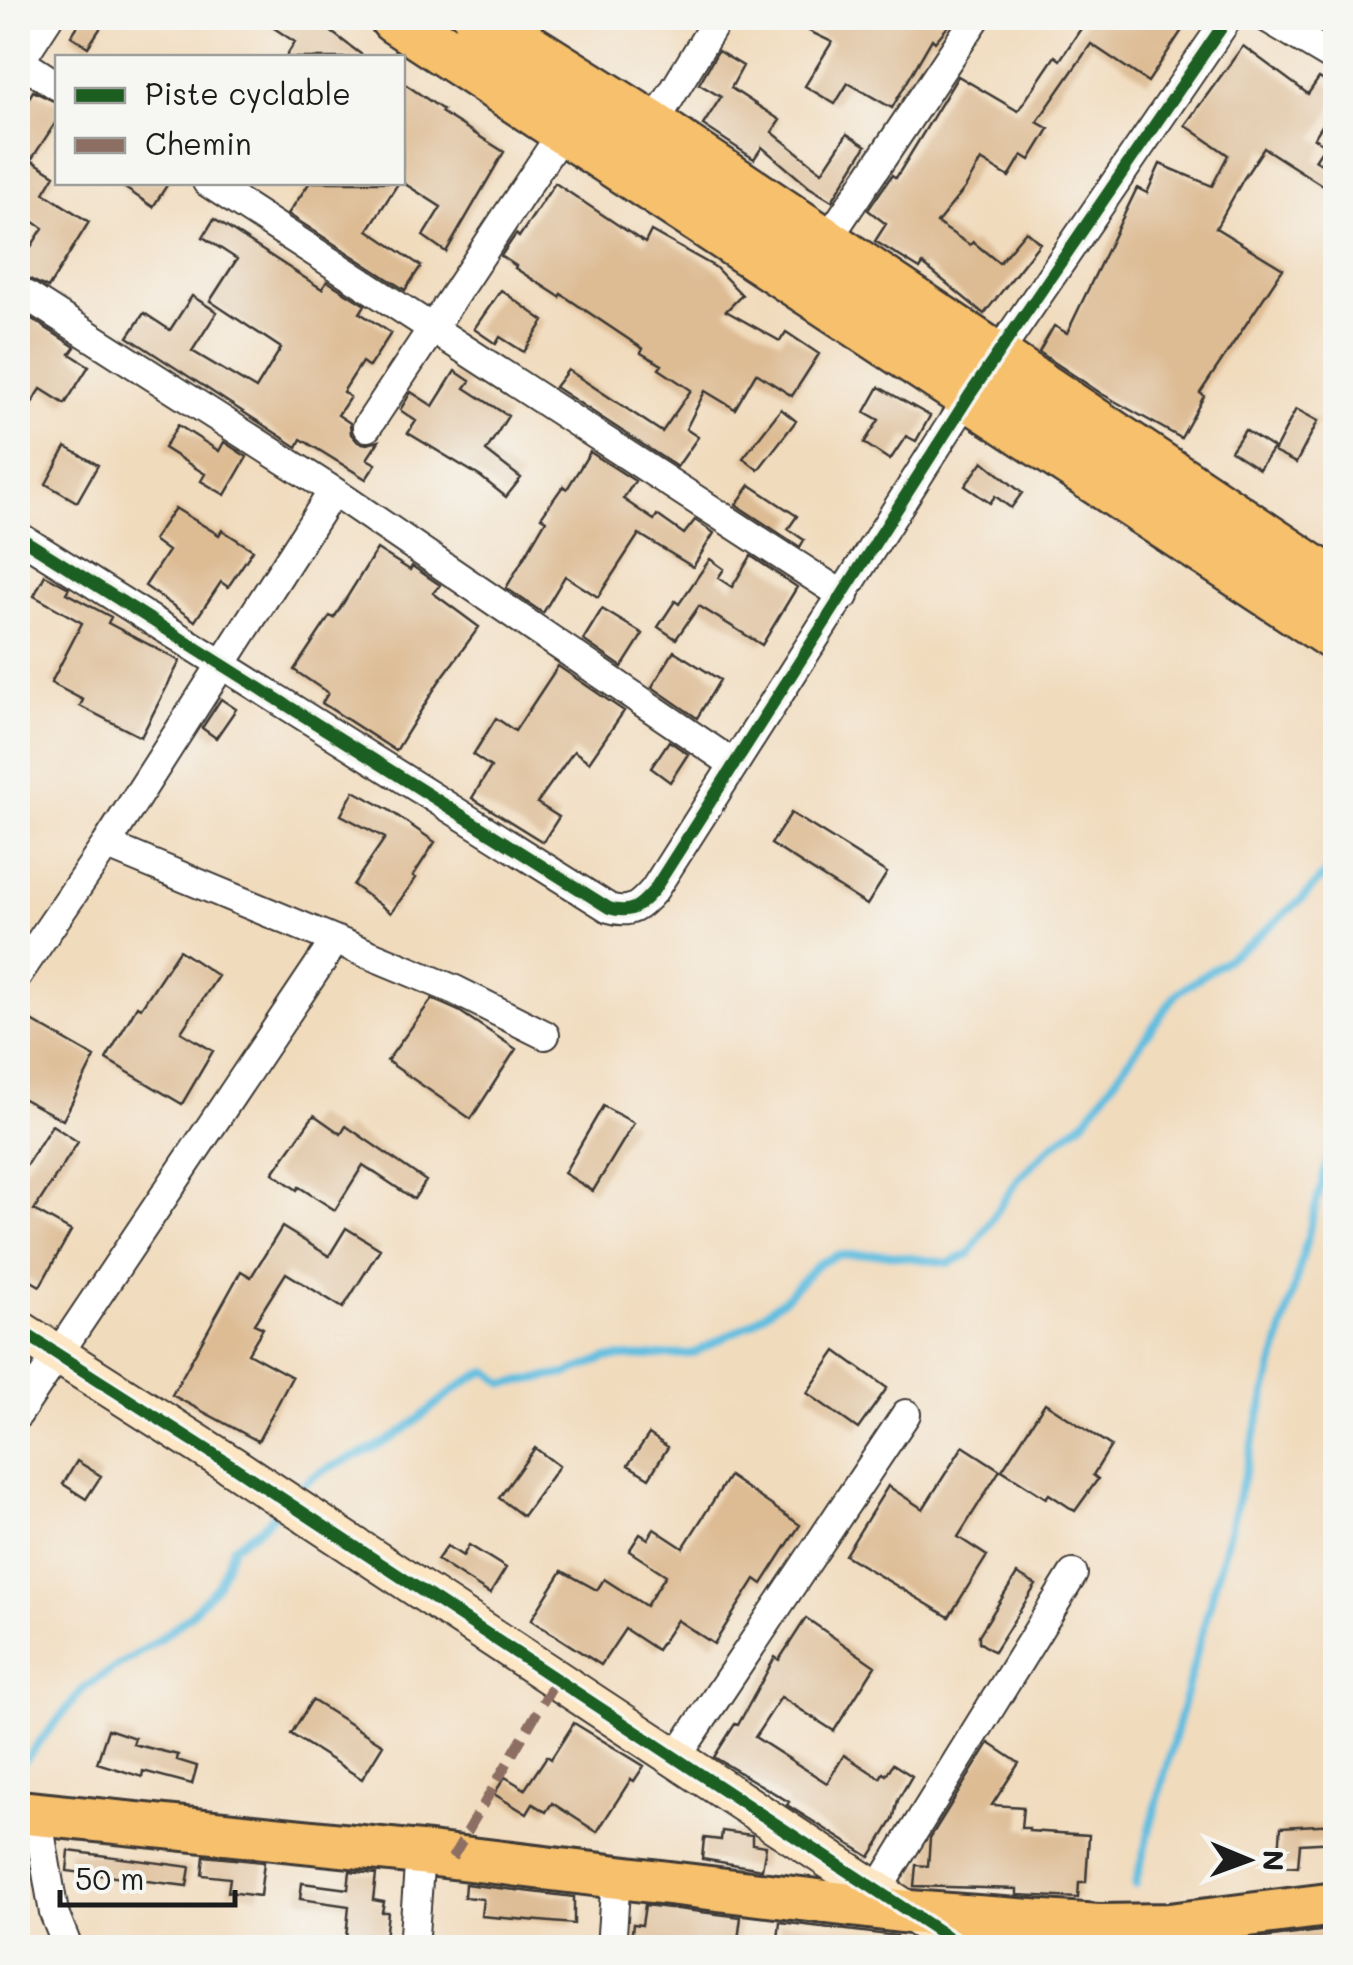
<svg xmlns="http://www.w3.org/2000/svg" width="1353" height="1965" font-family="Mali,sans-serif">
  <rect width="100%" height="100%" fill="#f6f6f2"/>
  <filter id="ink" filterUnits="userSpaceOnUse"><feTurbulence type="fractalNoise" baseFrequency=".01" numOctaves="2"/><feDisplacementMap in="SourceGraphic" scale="20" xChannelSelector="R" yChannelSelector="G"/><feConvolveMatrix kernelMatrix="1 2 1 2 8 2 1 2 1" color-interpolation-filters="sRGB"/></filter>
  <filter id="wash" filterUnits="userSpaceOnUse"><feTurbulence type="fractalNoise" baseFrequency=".0048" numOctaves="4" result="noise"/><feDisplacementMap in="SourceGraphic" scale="40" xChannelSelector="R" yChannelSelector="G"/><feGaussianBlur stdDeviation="2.25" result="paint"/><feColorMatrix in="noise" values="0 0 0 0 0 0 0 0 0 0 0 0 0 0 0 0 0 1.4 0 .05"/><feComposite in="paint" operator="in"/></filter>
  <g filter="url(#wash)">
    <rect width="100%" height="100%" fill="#f1dbbd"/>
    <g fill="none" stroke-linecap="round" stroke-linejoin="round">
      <path stroke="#61bddf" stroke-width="8" d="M293,1494C321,1464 353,1461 387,1441C423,1421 449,1386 488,1371L504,1384L566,1374L606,1358L692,1354L752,1323L787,1296L818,1264L838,1255L883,1254L949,1263L969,1254L1018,1179L1050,1147L1086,1119L1177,993L1249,944L1301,900L1336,862
        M18,1768L85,1687L157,1641L190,1615L218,1584L234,1546L263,1526L280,1508
        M1135,1885L1336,1130"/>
    </g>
    <g id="blocks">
      <path fill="#ddbc94" d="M83,18H107L88,47L71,36Z
        M259,18H313L366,58H285L295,42Z
        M782,18H955L935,42L932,39L892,108L848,83L835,104L805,86L832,42Z
        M1088,18H1190L1148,82L1091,44L1037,122L1049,129L1030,160L1022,155L1009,177L981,160L965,188L937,223L970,245L973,242L999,263L1026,231L1040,243L984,314L923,264L920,269L875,241L886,224L868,210L892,175L896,178L958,76L1018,111L1055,56L1060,60Z
        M1243,46L1308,94L1319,78L1336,88V104L1314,138L1325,145L1315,160L1336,173V194L1264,148L1244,178L1216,228L1283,269L1200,393L1204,396L1181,438L1102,394L1039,352L1054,326L1067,333L1137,188L1147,193L1160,164L1212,186L1228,155L1185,125Z
        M718,51L743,66L731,88L780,120L772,132L822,172L847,134L866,146L832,201L809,187L762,147L754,159L703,125L721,97L699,84Z
        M402,82L443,110L441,112L504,152L446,252L423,236L441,207L402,182Z
        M33,91L58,103V119L31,160L55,175L44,193L89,222L48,288L18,273V267L43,228L18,211V116Z
        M116,182H169L153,207Z
        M310,182H399L368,230L421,266L405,290L288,214Z
        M555,183L645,243L651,231L715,267L742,295L726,311L780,341L786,332L819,354L792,396L756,373L735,409L705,391L686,429L698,437L677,467L555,387L568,370L662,432L691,390L659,369L662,365L641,353L643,349L561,294L560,297L515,268L516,266L501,256L516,234L519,237Z
        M214,219L322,289L327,281L365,305L360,313L391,333L369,367L362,362L343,392L350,397L338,415L350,423L351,434L358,442L367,444L379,441L367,459L376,464L366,479L301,439L297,447L128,337L144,313L170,330L192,296L217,312L192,351L256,389L281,348L210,301L237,259L203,237Z
        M501,290L544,321L524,352L500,337L496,344L474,329Z
        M18,310L75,347L70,354L89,366L65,404L41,389L18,424Z
        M455,371L470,381L465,388L508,416L486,451L521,478L506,497L481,477L408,433L416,421L400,410L411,392L433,406Z
        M879,387L930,416L916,441L906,436L890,460L864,443L879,420L865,412Z
        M781,409L796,421L758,470L743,458Z
        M1296,409L1318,421L1296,463L1274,452Z
        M178,425L219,451L224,442L247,457L225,495L201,481L205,474L164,448Z
        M1245,430L1273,448L1259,469L1231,451Z
        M66,447L98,465L77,502L46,484Z
        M590,452L635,481L623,499L654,520L657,515L684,534L695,520L714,533L693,567L639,534L598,597L565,576L543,613L506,588L546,520L541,517L563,486L567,489Z
        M983,461L1022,493L1011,508L995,496L990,503L965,486Z
        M750,485L797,516L788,529L804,540L800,547L736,505Z
        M175,508L219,535L222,530L253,550L228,587L221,582L195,621L145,586L168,551L153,540Z
        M377,549L410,570L412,566L440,585L433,593L479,627L438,683L396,751L322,703L328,693L294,670L330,616L334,618Z
        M751,556L797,587L762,645L699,606L676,639L658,627L675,601L679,604L710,559L724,569L718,578L732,587Z
        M45,575L69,588L66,593L111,617L108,623L180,661L141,737L80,706L83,700L51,683L82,623L34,596Z
        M602,609L643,634L622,667L583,640Z
        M674,651L720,680L697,718L652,687Z
        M558,666L624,711L589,762L574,751L537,803L559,817L543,842L472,798L491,767L473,755L496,718L515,731Z
        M221,699L236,709L216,738L202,728Z
        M669,741L688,754L670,782L651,768Z
        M354,791L389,810L435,842L413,876L416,878L391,913L353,885L385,838L341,815Z
        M791,813L887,873L867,905L771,844Z
        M179,950L218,976L181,1032L213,1051L182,1104L106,1059L137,1006L141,1008Z
        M432,999L459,1011L516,1049L471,1119L387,1061Z
        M18,1013L95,1057L63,1120L18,1096Z
        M603,1106L634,1123L593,1191L564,1173Z
        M314,1115L341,1134L346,1126L426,1181L414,1199L363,1165L335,1210L299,1187L297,1190L273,1173Z
        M52,1125L78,1142L34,1210L71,1231L40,1286L18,1273V1178Z
        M282,1227L329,1256L346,1228L380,1249L343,1308L286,1273L254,1324L263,1328L248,1353L292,1377L258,1441L172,1395L241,1271L251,1277Z
        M836,1351L887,1388L858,1429L807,1393Z
        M1045,1403L1111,1446L1093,1475L1098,1479L1075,1511L1049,1494L1046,1498L1002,1470Z
        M649,1434L668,1447L649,1478L628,1465Z
        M963,1446L1000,1470L958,1537L987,1556L949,1617L845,1555L888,1486L923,1509Z
        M535,1448L559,1466L523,1516L499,1498Z
        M77,1461L101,1476L86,1499L63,1484Z
        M729,1476L800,1525L762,1584L755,1579L714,1644L677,1620L657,1650L625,1629L601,1665L531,1620L562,1571L597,1590L604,1579L646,1606L666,1575L629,1551L640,1534L648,1539L654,1529L683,1548Z
        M469,1545L506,1568L490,1594L437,1560L447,1546L463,1556Z
        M1017,1574L1036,1585L994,1652L979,1642V1635Z
        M806,1618L875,1666L834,1731L781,1697L755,1737L827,1783L844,1755L880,1778L883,1773L886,1775L893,1764L912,1776L898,1800L893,1820L870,1857L787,1805L789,1802L714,1757L735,1724L738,1725L775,1657L779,1660Z
        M312,1700L383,1745L362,1779L291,1734Z
        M574,1723L644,1766L634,1781L631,1779L597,1832L552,1803L546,1812L533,1804L527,1814L494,1794L505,1777L525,1789L547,1756L551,1759Z
        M108,1729L135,1738L133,1744L178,1755L177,1760L197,1766L192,1784L143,1771L142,1777L97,1763Z
        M989,1743L1019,1763L992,1805L1023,1807L1021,1828H1029V1831L1089,1835L1086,1882H1079L1078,1898L1017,1895V1889L914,1886L916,1865L928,1866L930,1838Z
        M1336,1824V1842L1300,1844L1298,1867L1278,1866L1281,1827Z
        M722,1831L752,1835V1844L766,1846L762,1869L702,1859L704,1838L721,1840Z
        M69,1851L190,1867L187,1886L67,1871Z
        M204,1856L264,1862L260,1896L228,1892L230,1878L202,1875Z
        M350,1871L376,1874L373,1900L384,1902L382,1912H388L384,1948H345L349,1906L300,1899L302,1883L348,1889Z
        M465,1884L574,1897V1924L481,1916L483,1899L464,1897Z
        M645,1905L741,1917L737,1948H630L633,1924L642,1925Z
        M780,1922L897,1936L896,1948H777Z
        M1336,1929V1938L1296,1948H1224V1943Z"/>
    </g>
  </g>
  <g filter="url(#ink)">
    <use href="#blocks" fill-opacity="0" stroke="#3c3934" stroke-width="2.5"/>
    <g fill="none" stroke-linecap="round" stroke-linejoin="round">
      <g stroke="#3c3934" stroke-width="32">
        <path id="street" d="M1267,18L1336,59
          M18,60L58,86
          M18,64L48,18
          M652,127L718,18
          M207,182L844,596
          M825,243L976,18
          M18,290L333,491L732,763
          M367,427L565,128
          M18,536L609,908C631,915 640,906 654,890L969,396L1228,18
          M106,845L455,990L545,1035
          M18,974L106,845L333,491
          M18,1414L335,941
          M676,1758L906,1414
          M37,1814L54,1913L68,1948
          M878,1889L1073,1574
          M413,1948L420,1853
          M611,1948L616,1876"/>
      </g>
      <g stroke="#3c3934" stroke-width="42">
        <path id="secondary" d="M18,1329L231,1465L964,1948"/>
      </g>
      <g stroke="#3c3934" stroke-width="48">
        <path id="primary" d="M18,1812L420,1853L909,1912L1098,1926L1169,1925L1336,1904"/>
      </g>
      <g stroke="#3c3934" stroke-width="55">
        <path id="highway" d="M395,18L1336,636
          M479,18L652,127L1336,586"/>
      </g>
      <use href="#street" stroke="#fff" stroke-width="28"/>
      <use href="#secondary" stroke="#fce6c4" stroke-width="38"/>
      <use href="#primary" stroke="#f7c06c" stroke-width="42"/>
      <use href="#highway" stroke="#f7c06c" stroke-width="50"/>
      <path stroke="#8d6e63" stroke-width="10" stroke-dasharray="20 10" stroke-linecap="butt" d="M452,1858L557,1678"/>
      <g stroke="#f6f6f2" stroke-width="19">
        <path id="cycleway" d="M18,536L609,908C631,915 640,906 654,890L969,396L1228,18
          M18,1329L231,1465L964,1948"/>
      </g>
      <use href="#cycleway" stroke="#1b5e20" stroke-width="12"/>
    </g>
  </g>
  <rect width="1353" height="1965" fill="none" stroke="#f6f6f2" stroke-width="60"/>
  <rect x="55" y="55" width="350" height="130" fill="#f6f6f2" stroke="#9f9f9c" stroke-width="2.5"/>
  <rect x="75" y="88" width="50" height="15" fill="#1b5e20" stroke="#9f9f9c" stroke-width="2.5"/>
  <text x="145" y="105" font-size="30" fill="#1c1c1c">Piste cyclable</text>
  <rect x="75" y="138" width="50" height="15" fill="#8d6e63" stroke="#9f9f9c" stroke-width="2.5"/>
  <text x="145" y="155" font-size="30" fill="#1c1c1c">Chemin</text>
  <g transform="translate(1248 1860) rotate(91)" stroke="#f6f6f2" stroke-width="8" paint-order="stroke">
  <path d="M0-8L18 38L0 25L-18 38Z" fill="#1c1c1c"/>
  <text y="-15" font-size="28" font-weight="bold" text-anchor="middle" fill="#1c1c1c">N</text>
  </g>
  <path d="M60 1890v15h175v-15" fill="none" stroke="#1c1c1c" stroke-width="5"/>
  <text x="75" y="1890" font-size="30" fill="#1c1c1c" stroke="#f6f6f2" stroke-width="8" paint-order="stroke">50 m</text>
</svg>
